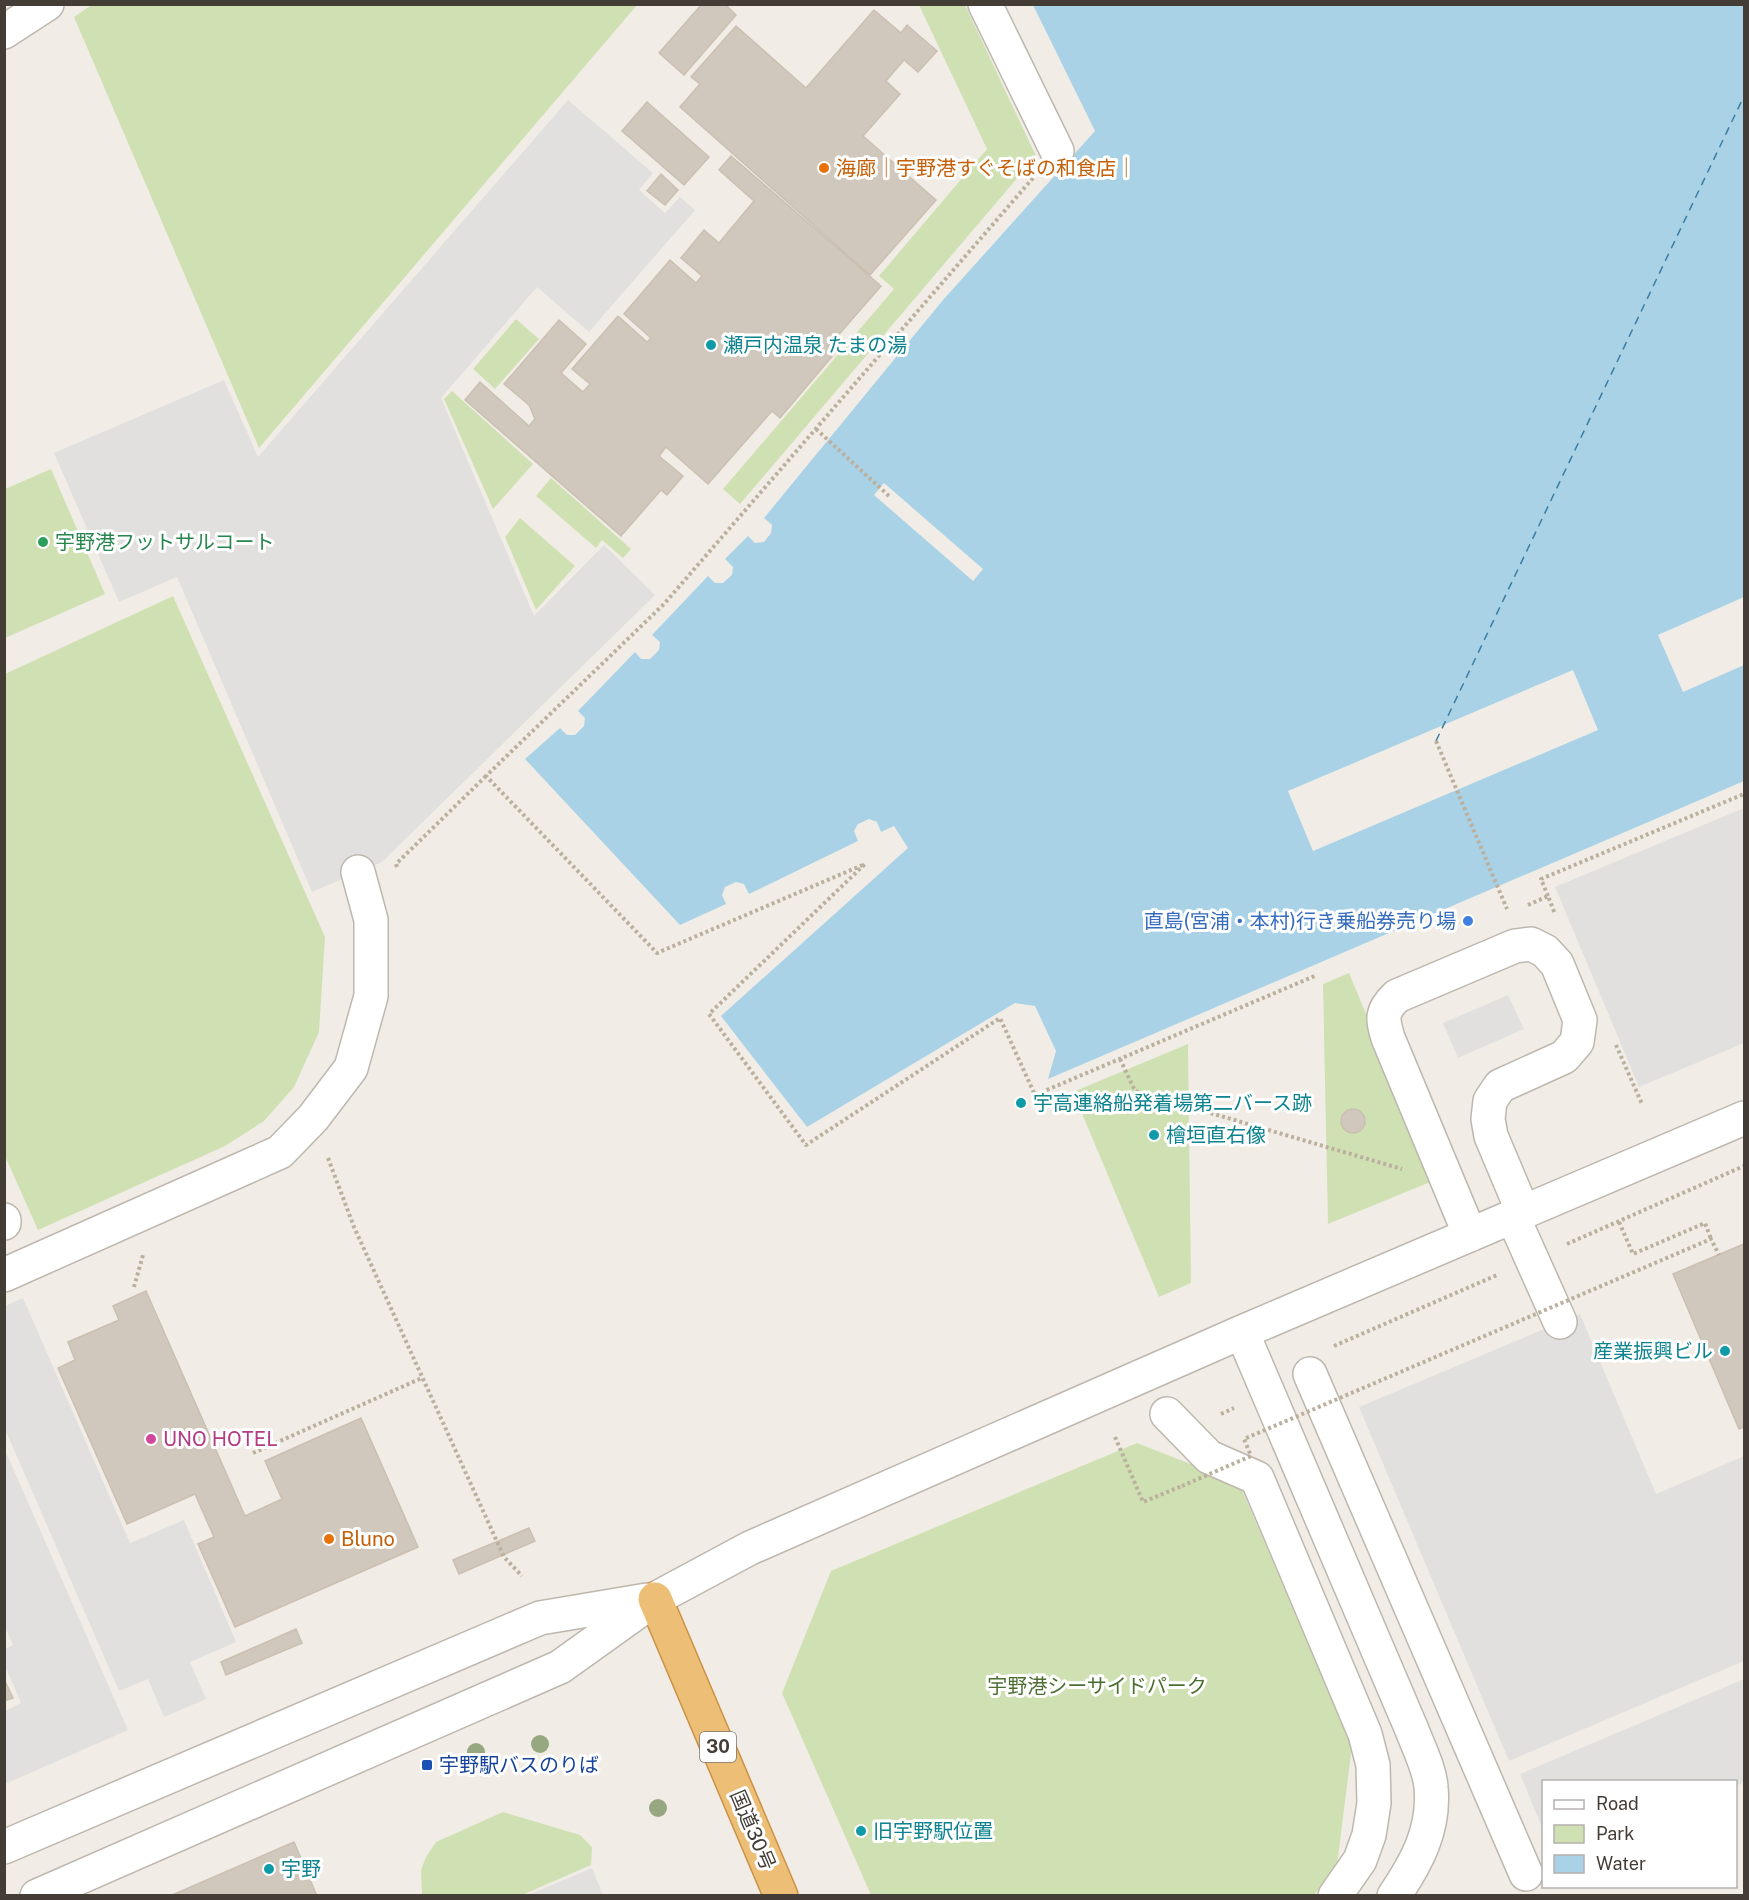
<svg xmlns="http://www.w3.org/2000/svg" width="1749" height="1900" font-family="'Public Sans','Noto Sans JP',sans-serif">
  <rect width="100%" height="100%" fill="#f1ede6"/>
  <path fill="#cfe1b3" d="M93,4H637V5L259,448L74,17Z
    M919,5H965L1036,156L740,504L723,489L894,289L879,276L987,149Z
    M516,319L539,339L495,389L473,369Z
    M452,391L533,464L493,509L444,399Z
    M51,469L105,594L5,638V489Z
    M551,478L631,549L623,558L602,540L596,548L536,496Z
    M520,518L575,566L536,610L505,537Z
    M173,596L325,937L319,1032L294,1087L264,1121L225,1146L38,1230L5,1156V674Z
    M1349,973L1435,1180L1328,1224L1323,984Z
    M1188,1044L1191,1283L1159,1297L1073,1092Z
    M1137,1443L1239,1483L1352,1746L1337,1865L1314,1895H871L782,1693L831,1571Z
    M503,1812L580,1835L592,1847L591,1865L522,1895H422L421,1870L426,1857L436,1842Z"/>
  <path fill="#e2e0de" d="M568,100L653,173L639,190L665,213L680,197L695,210L589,332L537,287L441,398L534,616L604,545L655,595L382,862L312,892L177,577L119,602L54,453L224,380L258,457Z
    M1744,808V1043L1639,1087L1555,887Z
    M1508,995L1524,1029L1458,1058L1443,1023Z
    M23,1298L130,1543L184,1520L236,1642L190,1662L206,1699L164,1717L148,1679L119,1691L5,1429V1306Z
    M1580,1314L1656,1494L1744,1456V1661L1509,1761L1359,1407Z
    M5,1450L128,1730L5,1784V1711L21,1703L5,1666V1649L13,1645L4,1625Z
    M1744,1679V1782L1736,1786V1782H1544L1543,1830L1520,1774Z
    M592,1868L603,1895H528Z"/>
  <path fill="#a9d2e7" d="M1033,5H1744V781L1048,1079L1056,1051L1035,1006L1015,1003L807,1127L721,1016L908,848L894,826L881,832L877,822L869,819L858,824L854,831L858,841L749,894L744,884L736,882L725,887L722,895L726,904L680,925L525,759L560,728L567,735H575L584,726L585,718L578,711L635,652L641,659H650L659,650L660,642L652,635L708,576L715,583H723L732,575L733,567L725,559L748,536L755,543L764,542L771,533L772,525L764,518L943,300L1095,131Z"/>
  <path fill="#f1ede6" d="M884,483L983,569L973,581L874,495Z
    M1744,597V665L1683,692L1658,635Z
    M1573,670L1598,730L1313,851L1288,791Z"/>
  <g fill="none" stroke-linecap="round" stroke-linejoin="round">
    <path stroke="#3c7da2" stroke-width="1.5" stroke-dasharray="8 6" stroke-linecap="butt" d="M1436,741L1744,96"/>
  </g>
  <path fill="#d1c8bd" stroke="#cbbfb1" stroke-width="1.5" d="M702,4H725L736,15L684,75L659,53Z
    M874,10L901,33L907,25L937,51L918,72L904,60L886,81L900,94L863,136L936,200L870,275L680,107L700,84L691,77L736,26L806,88Z
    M647,102L709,157L684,185L622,131Z
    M731,156L881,286L828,347L835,353L780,418L772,411L708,484L666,447L659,456L683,476L667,495L661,490L621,536L465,400L480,382L529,426L535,419L529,405L504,384L559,320L586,344L561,373L583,392L590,384L572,369L618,316L647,342L651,338L624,314L670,260L696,283L702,276L681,258L704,230L719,243L754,201L719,170Z
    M661,174L678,190L665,205L647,191Z
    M1341 1121a12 12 0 1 1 24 0a12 12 0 1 1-24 0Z
    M1744,1244V1427L1739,1429L1673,1274Z
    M146,1291L245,1516L282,1499L265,1461L361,1418L418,1547L235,1627L198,1544L214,1537L195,1494L127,1524L58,1368L75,1360L68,1342L119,1320L113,1306Z
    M529,1528L535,1541L459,1574L453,1560Z
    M296,1629L302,1643L226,1675L221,1662Z
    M4,1679L13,1698L4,1701Z
    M294,1842L317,1896H170Z"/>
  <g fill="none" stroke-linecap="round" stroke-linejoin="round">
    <g stroke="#beb7ad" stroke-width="36">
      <path id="minor" d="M985,4L1057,151
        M4,32L47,4
        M1513,1217L1560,1322
        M4,1220V1223
        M1470,1235L1388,1038C1382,1018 1381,1011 1397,996L1515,946L1531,944L1545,951L1557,964L1580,1020L1577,1042L1564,1057L1500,1086L1490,1101L1488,1119L1491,1136L1523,1212
        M4,1275L280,1152L313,1118L351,1068L371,996V920L358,872
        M1242,1332L1412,1730C1418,1746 1430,1770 1431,1787C1435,1829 1417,1862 1394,1896
        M1310,1374L1526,1874
        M1167,1414L1209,1457L1257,1478L1365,1734L1373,1765L1374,1803L1369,1835L1360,1860L1335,1896
        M4,1847L540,1618L647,1600
        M37,1896L560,1667L655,1599L750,1548L1242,1332L1744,1118"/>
    </g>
    <g stroke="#cb9246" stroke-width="36">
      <path id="highway" d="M655,1599L781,1896"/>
    </g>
    <path stroke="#bbaf9d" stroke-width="4" stroke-dasharray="3 3" stroke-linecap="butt" d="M1033,178L664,604L486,776L657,953L865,864L709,1014L806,1145L1000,1018L1035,1095L1317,975
      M816,429L889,496
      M1436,741L1507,909
      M397,867L396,864L486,776
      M1548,896L1541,879L1744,794
      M1528,905L1548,896L1555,914
      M1616,1045L1642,1104
      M1120,1059L1135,1091L1402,1169
      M328,1158L354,1227L504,1557L522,1576
      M1619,1222L1633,1254L1705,1223L1711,1239
      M1567,1244L1744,1166
      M134,1287L143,1255
      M1334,1346L1497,1275
      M1221,1414L1234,1408
      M1115,1437L1143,1502L1182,1486
      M253,1453L422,1378"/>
    <use href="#minor" stroke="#fff" stroke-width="33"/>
    <use href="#highway" stroke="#edbe75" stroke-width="33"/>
    <path stroke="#bbaf9d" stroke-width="4" stroke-dasharray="3 3" stroke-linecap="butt" d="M1182,1486L1251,1456L1244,1439L1711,1239L1719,1255"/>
  </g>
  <g fill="#96a782">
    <circle cx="540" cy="1744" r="9"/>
    <circle cx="476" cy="1752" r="9"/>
    <circle cx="658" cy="1808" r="9"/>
  </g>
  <g fill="#e8710a" stroke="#fff" stroke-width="2">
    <circle cx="824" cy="168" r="6"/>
    <circle cx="329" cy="1539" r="6"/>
  </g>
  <g fill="#0f9aa8" stroke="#fff" stroke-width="2">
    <circle cx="711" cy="345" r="6"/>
    <circle cx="1021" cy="1103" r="6"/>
    <circle cx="1154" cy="1135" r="6"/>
    <circle cx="1725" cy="1351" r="6"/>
    <circle cx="861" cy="1831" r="6"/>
    <circle cx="269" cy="1869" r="6"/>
  </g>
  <circle fill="#2e9e5b" stroke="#fff" stroke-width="2" cx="43" cy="542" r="6"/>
  <circle fill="#3f7fe0" stroke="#fff" stroke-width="2" cx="1468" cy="921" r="6"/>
  <circle fill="#d1479c" stroke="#fff" stroke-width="2" cx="151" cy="1439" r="6"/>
  <rect fill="#1a4fb4" stroke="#fff" stroke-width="2" x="421" y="1759" width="12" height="12" rx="3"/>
  <g text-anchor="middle" stroke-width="6" stroke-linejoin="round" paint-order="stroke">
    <rect fill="#fff" stroke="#7b7772" stroke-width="1.5" x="700" y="1732" width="36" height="30" rx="4.5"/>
    <g font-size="18" font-weight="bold" fill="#433d36">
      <text x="718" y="1753">30</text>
    </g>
    <g font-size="20" fill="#c56008" stroke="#fff" text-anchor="start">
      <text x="836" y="175">海廊│宇野港すぐそばの和食店│</text>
      <text x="341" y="1546">Bluno</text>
    </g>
    <g font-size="20" fill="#0d838f" stroke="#fff" text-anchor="start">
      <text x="723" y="352">瀬戸内温泉 たまの湯</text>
      <text x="1033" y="1110">宇高連絡船発着場第二バース跡</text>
      <text x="1166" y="1142">檜垣直右像</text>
      <text x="1713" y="1358" text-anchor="end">産業振興ビル</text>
      <text x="873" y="1838">旧宇野駅位置</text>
      <text x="281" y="1876">宇野</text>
    </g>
    <g font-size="20" fill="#27864d" stroke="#fff" text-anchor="start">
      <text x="55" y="549">宇野港フットサルコート</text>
    </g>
    <g font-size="20" fill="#366cbe" stroke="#fff" text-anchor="end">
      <text x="1456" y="928">直島(宮浦・本村)行き乗船券売り場</text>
    </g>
    <g font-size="20" fill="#b23c85" stroke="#fff" text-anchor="start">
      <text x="163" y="1446">UNO HOTEL</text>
    </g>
    <g font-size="20" fill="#4b6e30" stroke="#fff">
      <text x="1097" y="1693">宇野港シーサイドパーク</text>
    </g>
    <g font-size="20" fill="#164399" stroke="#fff" text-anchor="start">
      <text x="439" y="1772">宇野駅バスのりば</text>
    </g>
    <g font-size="20" fill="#433d36" stroke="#fff">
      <text transform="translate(753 1830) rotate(67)" y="7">国道30号</text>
    </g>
  </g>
  <rect width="1749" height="1900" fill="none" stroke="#433d36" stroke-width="12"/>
  <rect x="1542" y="1780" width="195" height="108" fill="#ffffff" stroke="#b4b1af" stroke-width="1.5"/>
  <rect x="1554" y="1800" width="30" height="9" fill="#ffffff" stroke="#b4b1af" stroke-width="1.5"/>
  <text x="1596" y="1810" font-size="18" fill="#433d36">Road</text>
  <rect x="1554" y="1825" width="30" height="18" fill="#cfe1b3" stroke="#b4b1af" stroke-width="1.5"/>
  <text x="1596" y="1840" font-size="18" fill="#433d36">Park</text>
  <rect x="1554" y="1855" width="30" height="18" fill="#a9d2e7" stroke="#b4b1af" stroke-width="1.5"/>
  <text x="1596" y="1870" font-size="18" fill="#433d36">Water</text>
</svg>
